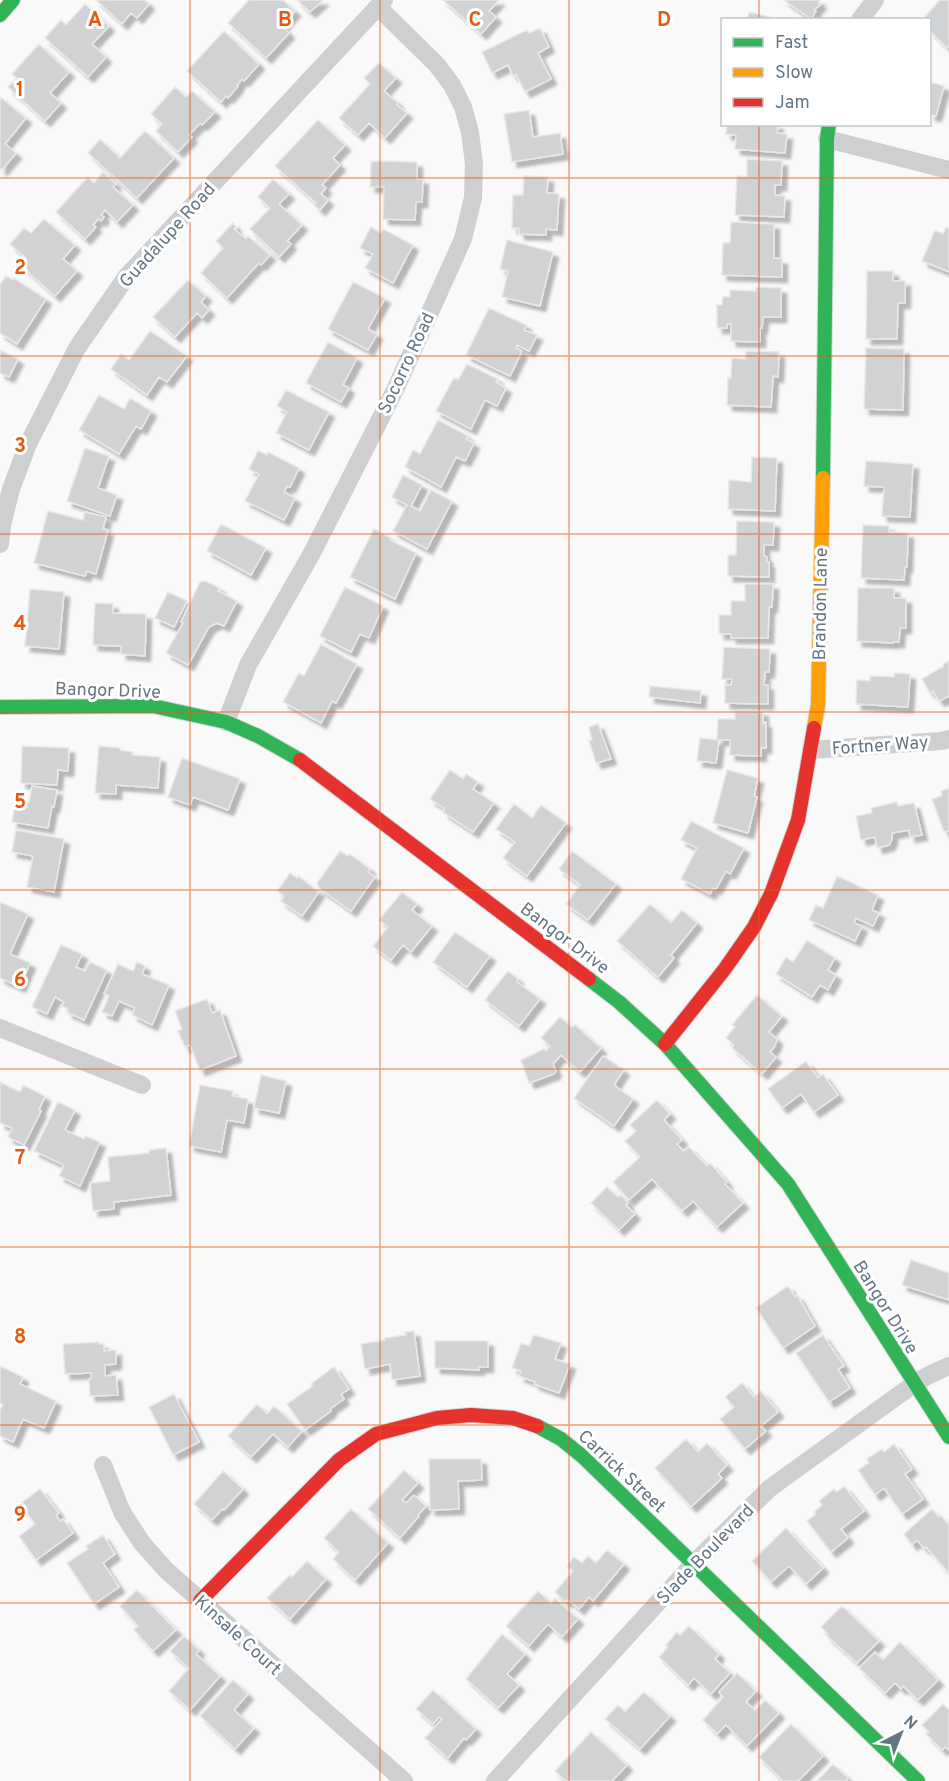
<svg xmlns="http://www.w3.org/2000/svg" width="949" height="1781" font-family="Overpass,sans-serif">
  <defs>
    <filter id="shadow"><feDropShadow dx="5.5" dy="5.5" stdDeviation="1.5" flood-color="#0004"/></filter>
  </defs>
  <rect width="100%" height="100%" fill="#f9f9f9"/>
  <path fill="#d0d2d3" stroke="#e8e8e8" stroke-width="1.5" filter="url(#shadow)" d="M96,0H145L149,4L137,18L131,13L122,24Z
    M249,0H283L295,11L282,26L289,33L266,58L228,23Z
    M297,0H323L310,12Z
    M443,0H499L489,11L496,17L481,34Z
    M784,0H820L818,3L821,4L814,10L816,11L811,19Z
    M940,0H949V46L947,48L930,31V20H922Z
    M85,4L109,26L92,44L106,57L88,77L45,38L61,20L66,25Z
    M749,12L762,15L778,20H747Z
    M540,28L549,47L538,53L551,79L525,92L516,74L513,76L508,65L492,73L482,52L527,30L529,33Z
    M224,31L259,64L244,81L242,79L237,85L238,86L228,98L226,96L221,102L187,71Z
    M39,44L69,72L50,93L61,103L45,121L8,87L17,78L12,74Z
    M379,63L396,78L384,91L398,103L397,105L407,113L385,138L369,123L358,135L339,118L370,84L364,78Z
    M930,82L944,86L936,116L930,115Z
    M175,87L186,97L192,91L215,112L202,125L200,123L189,135L192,137L178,152L156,131L162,124L151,114Z
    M0,97L26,118L5,144L16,153L2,170L0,168Z
    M529,110L533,137L560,133L563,154L512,162L504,114Z
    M318,120L345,145L333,158L340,165L322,185L326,188L321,194L328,200L320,210L314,205L316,203L275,166Z
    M727,124H778L777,133L787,134L785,153L735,149L736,135L726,134Z
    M145,131L174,158L137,198L88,153L100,139L120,158Z
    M747,159L782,161L781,185H775V195L785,196L784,217L735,215L737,176L747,177Z
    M380,161L417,162V179H423L422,202H416L415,220L383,219L384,187H370L371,162Z
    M103,172L116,184L113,187L133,205L117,222L105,210L101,215L104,217L101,221L98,219L93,225L96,227L85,239L56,212L88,177L94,183Z
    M524,176L548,177L547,193L559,194L557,230L546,229V235L519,234V228H512L513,195H523Z
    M273,179L289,194L279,204L302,225L287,241L291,244L279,257L250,229L270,208L258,197Z
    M44,219L75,245L63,259L77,271L55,296L19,264L25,257L10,244L24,228L31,233Z
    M731,222L774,224V258L782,259V277L722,275L723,243H730Z
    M233,223L236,227L234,229L246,239L248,236L270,255L261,265L259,263L227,298L201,273L223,248L216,241Z
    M371,227L381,233L383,229L413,245L393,283L365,268L373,254L360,248Z
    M946,227L949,229V272L922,261L935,230L943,234Z
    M507,240L553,252L540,306L502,297L508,271L500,269Z
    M867,271H893V281H905V303H898L897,339H866Z
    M6,276L13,280L14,278L46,299L17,344L0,333V285Z
    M188,280L206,296L201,302L209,310L202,318L197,313L175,337L153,317Z
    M353,282L385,298L368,329L377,334L368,350L328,329Z
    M756,287L781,288V317H763L762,328H760V342L731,341V324H727V328H717V305H722L723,297H730V290L756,291Z
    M489,308L526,325L524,330L537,335L529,351L517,345L516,348L522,351L510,376L466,355Z
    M150,331L187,356L167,382L159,377L147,395L111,369L121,354L129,360Z
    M328,342L357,358L343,385L349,388L341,402L306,383Z
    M866,348L904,349L903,410L864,409Z
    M0,350L18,359L9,377L0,373Z
    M746,351L779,352L778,377L773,376L771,407L727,405L728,378H731L732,358L745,359Z
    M467,364L498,379L496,382L506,388L497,406L485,400L471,429L436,411L454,378L458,380Z
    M286,390L329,412L309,450L276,433L287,412L277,406Z
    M99,395L124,409L130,398L151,411L141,429L136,426L119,454L79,430Z
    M438,420L468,436L466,439L474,443L465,461L456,457L441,487L405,467L413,450L420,454Z
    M85,448L109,456L98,488L117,495L110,516L67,501Z
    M258,451L267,455L268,452L299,468L290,487L287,486L284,492L295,498L284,520L245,501L259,474L249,469Z
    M752,457L777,458L775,511L728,509L729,480L751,482Z
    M866,461L913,464L910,517L882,516L884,487L864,486Z
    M403,475L422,485L411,506L420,511L431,490L452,501L427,549L393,531L407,505L392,497Z
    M48,511L83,520L85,512L106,517L103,529L108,530L96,574L87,571L85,576L34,563Z
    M737,521L774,522L773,545H764V556L767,557V562H769V577L728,576V555H736Z
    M221,524L266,548L251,575L207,551Z
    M863,525L889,526V532L908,533L907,567H905L904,580L861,578Z
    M374,529L391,538L390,540L416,553L395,599L350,577Z
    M205,581L220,588L218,591L237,601L224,626L217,623L209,627L188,665L166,653L183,623L181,622L200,582Z
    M745,584H773L772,607H769L768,638H731V634H719V615H731V601H745Z
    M345,587L383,606L369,638L360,634L351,652L320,636Z
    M858,588H894V598H906V628H900L899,642H893V643L857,641Z
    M30,589L64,592L59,649L25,646Z
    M168,592L187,601L174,627L155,618Z
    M95,603L113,604V613L146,614L145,656L121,654V646L93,645Z
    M321,644L357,664L336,703L332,701L321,723L283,702L299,673L304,676Z
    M724,647L770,649L769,672H765L764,685H768V704L725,703V685H731L732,679H722Z
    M949,661V696L939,701L933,691L930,693L922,679L944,666L943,664Z
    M895,673L910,674L908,707L856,704L857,680L870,681V676L894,677Z
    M650,686L701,691L700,703L649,697Z
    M735,711H763V723L766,722V748H761V756L730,755V740H717L718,719H735Z
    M598,724L611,759L596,763L589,741L592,740L589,727Z
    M700,738L719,740L716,763L697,761Z
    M22,746L69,748L68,771L58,770L57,785L21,783Z
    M99,746L120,748V750L133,752L132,755L160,757L158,788L116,785V794L95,793Z
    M182,758L240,779L228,810L193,797L190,805L168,797Z
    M450,770L463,779L466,774L478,782L473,789L494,803L473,832L443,812L445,809L430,799Z
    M727,770L758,778L754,796L757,797L748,833L713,823Z
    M32,786L57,790L54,807L52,806L48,828L12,822L16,800L29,802Z
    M949,788V831L944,832L932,799L942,796L941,791Z
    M897,802L898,806L914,803L922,835L910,837L909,830L892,833V839L889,845L877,848L875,837L861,840L856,816L872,813L871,808Z
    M514,804L532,818L541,805L566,823L527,876L503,858L515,842L496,829Z
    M691,821L744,848L730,874L726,871L716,889L713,888L710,894L681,879L697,848L681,840Z
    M16,830L64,839L54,892L27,887L33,856L12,852Z
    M340,851L348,856L350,854L370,869L368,872L375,877L351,911L319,888L317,883Z
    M572,851L616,884L588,920L566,904L580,885L559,869Z
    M290,873L297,878L298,876L319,892L302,916L281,901L284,896L277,891Z
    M837,876L878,895L872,910L879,913L873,926L856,918L854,923L862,926L855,941L809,920L816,905L823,908Z
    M402,892L417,904L412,910L432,926L411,952L403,945L391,960L373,946L388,927L379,920Z
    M0,902L28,914L10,954L30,963L20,987L0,978Z
    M650,904L671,923L682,910L697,923L671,955L674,958L658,977L617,941Z
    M455,932L490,956L467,987L433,962Z
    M807,940L835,958L828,970L836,975L828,990L820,985L812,997L776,974L786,957L793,962Z
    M61,945L82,954L76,967L85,971L90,962L107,970L84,1020L67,1012L68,1009L62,1006L64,1002L55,997L47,1014L32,1007Z
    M137,962L145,966L142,974L169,985L152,1025L132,1015L135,1008L119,1001L112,1016L102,1012L109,996L104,994L118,964L133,971Z
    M508,971L518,979L517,982L540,999L519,1026L485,1000Z
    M757,995L782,1016L769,1032L777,1039L775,1046L770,1052L776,1057L762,1074L732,1048L734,1045L726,1038L735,1027L732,1025Z
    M207,999L212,1013L220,1010L236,1056L200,1070L190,1045L185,1047L178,1031L182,1029L175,1011Z
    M560,1017L572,1027L575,1025L601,1048L580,1072L561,1055L553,1064L556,1071L554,1074L529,1083L521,1060L544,1049L546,1051L550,1046L541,1038Z
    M603,1056L624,1070L614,1085L633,1099L614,1126L574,1098Z
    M806,1061L818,1078L823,1074L838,1095L814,1112L801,1094L782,1108L768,1089Z
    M261,1075L286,1081L279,1113L254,1108Z
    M0,1082L20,1092L23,1085L45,1096L39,1110L41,1111L24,1145L8,1137L12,1128L0,1123Z
    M200,1085L233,1091L232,1096L248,1099L244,1123L227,1120L221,1152L189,1146Z
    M657,1100L670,1114L664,1120L682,1140L677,1144L684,1151L689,1147L707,1166L710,1163L727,1182L725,1184L743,1203L717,1227L693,1201L682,1211L652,1179L629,1200L613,1182L640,1157L625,1141L636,1131L630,1125Z
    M58,1102L75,1110L65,1130L84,1139L85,1136L100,1142L80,1186L59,1176L64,1165L34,1151Z
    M166,1148L171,1195L114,1202V1209L93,1211L90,1183L110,1181L108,1157L149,1153V1150Z
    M607,1187L618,1197L621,1195L628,1203L626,1205L635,1214L619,1230L591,1203Z
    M911,1260L949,1273V1300L902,1285Z
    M788,1286L795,1297L797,1295L815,1326L783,1348L756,1308Z
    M414,1331L420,1376L392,1380L390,1364L365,1369L361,1344L385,1340V1338L406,1335L405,1332Z
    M534,1335L561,1343L555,1359L570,1364L559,1393L534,1384L535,1382L519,1376L521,1371L512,1368L521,1343L529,1346Z
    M823,1335L844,1366L838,1369L850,1388L829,1402L796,1353Z
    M435,1341H488V1367H479V1370L435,1368Z
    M99,1342V1344H104V1351L116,1350V1364L105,1365V1376L116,1375L118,1395L90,1396L89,1379H91V1373L65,1374L63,1344Z
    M0,1366L23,1377L20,1384L56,1401L44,1428L23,1419L13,1442L0,1436V1410L3,1405L0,1403Z
    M334,1367L349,1389L341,1394L344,1399L330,1409L331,1411L305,1430L287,1404L313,1386L311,1384Z
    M742,1383L754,1397L761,1391L778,1412L761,1426L766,1431L745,1449L720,1419L734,1407L725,1397Z
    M174,1394L199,1442L173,1455L149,1407Z
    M257,1404L267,1414L274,1406L302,1431L288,1447L273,1434L251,1457L228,1436Z
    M686,1439L698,1452L707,1443L727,1465L718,1474L722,1478L691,1507L655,1468Z
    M894,1444L912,1469L905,1474L923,1499L902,1514L884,1488L875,1495L858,1470L869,1463L867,1459L882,1449L884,1452Z
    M429,1459H481L482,1480L458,1481L459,1509L430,1510Z
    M404,1470L418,1483L402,1500L406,1503L414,1495L426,1506L418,1515L419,1516L400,1538L368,1509Z
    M223,1471L243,1489L224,1510L222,1509L212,1520L194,1504Z
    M844,1486L864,1511L841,1529L848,1538L831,1552L807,1521L816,1514L814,1512L822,1505L819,1501L834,1489L837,1492Z
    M40,1489L59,1513L56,1515L60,1521L63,1519L73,1533L36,1560L19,1536L35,1524L20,1504Z
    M351,1509L388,1543L355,1580L333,1559L339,1552L324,1538Z
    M932,1509L939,1517L941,1516L947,1523L949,1522V1573L926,1547L924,1548L917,1540L912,1545L904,1534Z
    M786,1528L823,1568L806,1584L789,1566L771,1582L752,1561Z
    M103,1535L115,1554L103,1563L119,1587L94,1604L67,1563L88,1549L86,1546Z
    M607,1550L624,1564L593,1601L589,1597L579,1609L568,1600L566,1602L555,1592L573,1571L567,1566L574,1557L582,1563L588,1556L596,1563Z
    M307,1561L326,1579L290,1619L267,1598L290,1575L292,1577Z
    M137,1590L176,1630L153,1651L134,1630L138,1626L120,1606Z
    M538,1591L551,1603L555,1598L578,1619L562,1637L548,1624L529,1646L506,1626Z
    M842,1606L879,1641L857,1663L826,1635L828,1634L821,1627Z
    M689,1626L719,1654L715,1659L730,1673L711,1694L694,1678L688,1685L659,1657L668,1647L666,1645L677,1632L680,1635Z
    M502,1634L525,1654L507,1674L519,1685L498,1708L466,1679Z
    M184,1636L199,1650L196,1654L220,1676L190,1710L169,1691L189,1668L170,1651Z
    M900,1642L938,1680L918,1700L903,1686L901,1689L895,1683L885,1693L859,1668L875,1652L883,1660Z
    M737,1673L756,1691L746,1702L755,1710L765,1700L779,1713L747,1746L726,1725L717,1734L703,1720L723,1697L719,1692Z
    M233,1680L248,1694L234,1710L254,1728L235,1749L200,1716Z
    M433,1690L476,1729L466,1740L464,1738L448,1758L425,1738L442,1719L439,1717L433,1724L416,1709Z
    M644,1692L670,1716L640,1749L605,1719L618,1705L625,1712Z
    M943,1704L949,1710V1750L945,1747L942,1750L926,1734L929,1732L922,1725Z
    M791,1724L823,1756L798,1781H783L759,1757Z
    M591,1732L627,1765L612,1781H566L555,1771Z
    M833,1764L848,1778L846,1781H817Z"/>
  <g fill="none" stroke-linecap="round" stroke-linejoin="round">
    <g stroke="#d5d6d7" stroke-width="16">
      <path id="fast" d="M0,15L13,0
        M823,478L827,139L829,124
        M0,707L153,706L226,722L258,736L300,760
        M589,979L619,1002L665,1044L788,1184L949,1437
        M537,1426L561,1439L582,1456L918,1781"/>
    </g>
    <g stroke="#d5d6d7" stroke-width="16">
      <path id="slow" d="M814,728L818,705L823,478"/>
    </g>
    <g stroke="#d5d6d7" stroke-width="16">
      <path id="jam" d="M300,760L589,979
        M665,1044L724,970L754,927L771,894L798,820L814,728
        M200,1601L339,1460L376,1434L437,1418L471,1415L513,1418L537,1426"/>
    </g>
    <path stroke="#cecfd0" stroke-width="18" d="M860,20L875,0
      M827,139L949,170
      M0,544L2,525L11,489L28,444L77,348L127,276L384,0
      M226,722L248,665L312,553L395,390L463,239L473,198L474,164L470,132L463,107L452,85L437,65L378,7
      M811,750L941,741L949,739
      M0,1028L142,1085
      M103,1465L122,1512L142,1543L166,1570L404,1781
      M495,1781L694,1563L770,1488L914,1384L929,1375L949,1366"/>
    <use href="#fast" stroke="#30b455" stroke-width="14"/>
    <use href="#slow" stroke="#ff9f0a" stroke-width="14"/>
    <use href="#jam" stroke="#e5322d" stroke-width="14"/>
  </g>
  <path fill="none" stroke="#e8590c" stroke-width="1.5" stroke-opacity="0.55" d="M190,0V1781M380,0V1781M569,0V1781M759,0V20M759,124V1781M0,178H949M0,356H949M0,534H949M0,712H949M0,890H949M0,1069H949M0,1247H949M0,1425H949M0,1603H949"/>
  <g text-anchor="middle" stroke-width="6" stroke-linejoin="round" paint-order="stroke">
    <g font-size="18" fill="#657683" stroke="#fff">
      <text transform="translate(167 235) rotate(-48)" y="6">Guadalupe Road</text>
      <text transform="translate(406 363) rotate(-65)" y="6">Socorro Road</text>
      <text transform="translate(820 604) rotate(-89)" y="6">Brandon Lane</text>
      <text transform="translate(108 690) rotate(2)" y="6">Bangor Drive</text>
      <text transform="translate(880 745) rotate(-4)" y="6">Fortner Way</text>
      <text transform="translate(565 938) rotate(37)" y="6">Bangor Drive</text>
      <text transform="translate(886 1307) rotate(58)" y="6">Bangor Drive</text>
      <text transform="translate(622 1471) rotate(43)" y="6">Carrick Street</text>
      <text transform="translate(705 1554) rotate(-46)" y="6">Slade Boulevard</text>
      <text transform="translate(238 1635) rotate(42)" y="6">Kinsale Court</text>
    </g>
  </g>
  <g font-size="20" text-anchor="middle" font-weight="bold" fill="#e8590c" stroke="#fff" stroke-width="6" stroke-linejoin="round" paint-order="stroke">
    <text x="95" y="26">A</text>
    <text x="285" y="26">B</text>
    <text x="475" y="26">C</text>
    <text x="664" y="26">D</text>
    <text x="20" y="96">1</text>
    <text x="20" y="274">2</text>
    <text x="20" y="452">3</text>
    <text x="20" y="630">4</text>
    <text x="20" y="808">5</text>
    <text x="20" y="986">6</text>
    <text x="20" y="1164">7</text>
    <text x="20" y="1343">8</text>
    <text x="20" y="1521">9</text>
  </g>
  <rect x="721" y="18" width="210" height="108" fill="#ffffff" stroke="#c1c8cd" stroke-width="1.5"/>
  <rect x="733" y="38" width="30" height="9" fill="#30b455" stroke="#c1c8cd" stroke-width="1.5"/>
  <text x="775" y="48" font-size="18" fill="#657683">Fast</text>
  <rect x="733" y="68" width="30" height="9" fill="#ff9f0a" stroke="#c1c8cd" stroke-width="1.5"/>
  <text x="775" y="78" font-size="18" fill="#657683">Slow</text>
  <rect x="733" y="98" width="30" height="9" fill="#e5322d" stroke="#c1c8cd" stroke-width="1.5"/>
  <text x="775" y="108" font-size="18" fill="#657683">Jam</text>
  <g transform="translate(901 1733) rotate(42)" stroke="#ffffff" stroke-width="4.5" paint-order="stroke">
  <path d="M0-4.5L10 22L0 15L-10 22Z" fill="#657683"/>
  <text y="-9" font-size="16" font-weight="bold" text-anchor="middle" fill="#657683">N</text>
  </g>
</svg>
